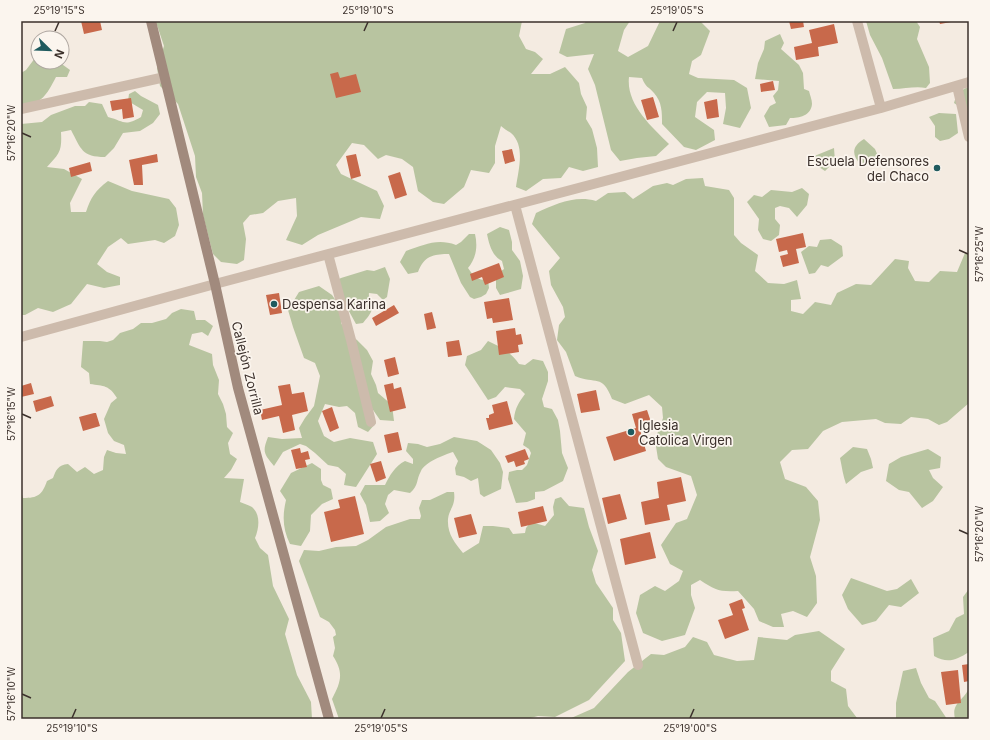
<svg xmlns="http://www.w3.org/2000/svg" width="990" height="740" font-family="Inter,sans-serif">
  <rect width="100%" height="100%" fill="#f4ebe1"/>
  <path fill="#b8c4a0" d="M151,21H522L519,36L526,49L535,52L543,59L531,74H550L565,67L579,83L581,94L587,107L586,119L592,129L597,148L598,167L583,171L569,167L561,178L543,179L526,191L516,187C518,171 526,146 511,133C508,131 504,129 501,126L495,146V163L489,173L471,170L464,187L444,204L433,202L418,191L413,167L402,159L386,155L378,159L364,145L352,143L336,165L341,174L377,191L384,206L380,219L361,217L318,235L302,245L286,240L297,216L296,198L278,201L263,213L250,215L243,223L246,239L244,260L237,264L221,262L213,254L203,215L202,193L196,177L195,156L178,104L160,86L157,68L164,46L157,25Z
    M586,21H630L624,30L618,51L628,57L648,46L660,21H700L710,31L701,55L692,61L689,74L698,78L734,80L747,88L751,108L740,128L723,124L726,108L725,93L707,92L697,102L695,117L714,130L715,140L696,150L684,147L662,124C662,112 662,102 654,93C648,86 646,88 642,78L629,77C626,104 651,126 669,144L656,156L637,158L620,161L611,150L595,85L588,69L594,54L567,57L559,53L566,29L585,23Z
    M866,21H916L920,27L917,39L929,67L930,83L926,88C915,86 905,89 893,89L882,58L870,35Z
    M780,34L784,43L781,49L799,65L803,73L804,89L809,91C810,95 812,100 812,104C811,116 799,118 790,118L786,125L769,127L764,116L770,106L776,103L773,96L778,90L779,81L755,79L758,63L764,49L765,41Z
    M35,58H38V62H59L70,70L67,77H56C46,96 43,102 21,108V73L26,70Z
    M969,87V111L960,107L954,103C956,95 961,89 969,87Z
    M135,91L141,96L158,105L160,114L153,123L140,131L123,133L114,148L105,157C82,157 81,149 71,130L61,132C62,151 60,153 47,167L64,169L82,179L70,203L71,212H86C91,197 95,191 108,181L132,191L169,199L176,208L179,225L175,236L164,243L155,240L128,244L121,238L108,247L97,264L107,272L120,277V285L104,288L87,284L71,304L53,312L38,308L25,315H21V124L42,122L51,115L75,106H85L89,102L102,104L108,117C124,121 124,127 141,117L143,110L128,101L129,94Z
    M939,113L956,114L958,133L949,139L940,141L935,137V126L929,117Z
    M864,139L875,149L878,156L874,164L867,162L861,165C851,155 852,146 864,139Z
    M834,148L835,161L825,171L816,165L812,157Z
    M703,178L705,186L729,190L734,198V235L741,243L758,255L755,271L768,283L784,284L797,280L801,299L791,300V311L803,314L815,302L831,305L837,293L856,284L871,285L895,259L909,261L908,268L915,281L929,282L940,271L957,272L965,253L969,254V403L947,422L939,425L928,419L911,417L901,424L885,423L876,419L842,422L823,431L808,449L792,450L780,462L785,479L806,487L818,501L820,520L810,557L816,576L817,603L807,617L793,611L781,614L784,627H773L759,621L754,609L738,591C719,592 715,590 700,580L691,585V595L695,608L685,635L662,641L643,633L636,613L640,595L655,586L665,591L679,581L683,571L670,564L661,545L676,523L687,519L697,495L691,476L666,467L658,459L655,440L663,418L662,407L649,395L625,404L612,399C602,373 596,385 575,376L566,352L557,340L559,325L565,317L563,307L551,285L549,271L560,258L532,224L536,213C556,204 575,195 596,201L608,193L625,192L633,199L653,186L667,183L673,185L686,179Z
    M802,188L809,194L807,205L797,217L789,208L780,206L775,208V219L780,225L779,235L771,241L763,239L758,230L759,219L747,202L754,195L762,197L771,190L792,192Z
    M500,227L509,230L512,242V250L520,261L523,276L521,289L500,295L496,288V275L504,269L502,261C492,256 489,244 487,234Z
    M469,234H475C478,247 476,258 468,268C474,277 477,280 488,280L489,288L486,294L481,297L474,299L470,297L461,283L449,254C433,254 424,256 418,272L408,274L400,262L406,251C424,245 437,238 456,245L461,242Z
    M831,239L842,246L843,256L828,267L821,265L815,273L809,274L801,252L809,246L817,247L820,240Z
    M385,267L390,279L387,297L383,300L377,294L369,293C368,298 373,303 372,309C371,314 366,319 363,323L356,324L333,282L341,278L367,270L374,271Z
    M319,286L332,295L341,308V323L346,331L357,340L367,350L373,361L371,374L376,385L378,393L392,405L394,421L380,420L371,407L367,410L376,423L368,432L358,427L355,413L347,406L339,407L325,404L318,421L324,436L334,442L350,438L373,442L377,454L356,487L344,485L346,474L338,467L328,465L315,453L306,446L300,444L283,452L274,466C264,454 262,452 268,437L282,439L302,438L299,428L305,418L314,406L320,376L315,363L304,358L293,327L288,310L299,292Z
    M181,309L194,311L196,320H205L213,326L208,336L202,332L192,334L189,345L212,354L213,365L219,380L218,394L223,404L226,414L227,427L233,433L228,443L230,454L237,459L231,470L224,478L244,479L240,502C244,504 249,505 252,507C261,515 259,528 255,538L260,548L268,555L273,586L289,619L285,634L297,675L311,702L312,719H21V491L23,498C38,498 42,495 47,481L53,478C56,470 58,465 68,464L77,472L85,467L94,474L103,470L104,457L107,450L116,453L126,454L124,445L114,441L108,433L104,419L111,403L117,398C109,385 104,386 90,384L89,373L81,367L83,341H100L107,342L113,340L120,333L133,329L141,323H152L166,319L172,313Z
    M488,341C501,347 511,352 519,364L525,365L533,359L543,361L548,372V381L542,399L544,407L552,409L558,420L560,431L562,453L568,468L563,481L544,491L535,492V499L527,502L516,503L508,479L509,472L517,470H522L527,465L531,453L529,449L523,445L526,433L514,419C515,408 519,402 525,394L520,389L505,387L496,397L488,400L465,365L467,356L481,350Z
    M454,437L477,441L491,450L500,463L503,472L501,489L484,497L480,494L478,478L471,481L464,477L456,475L455,468L458,461L453,452C444,455 425,462 421,471C416,480 419,485 410,493L394,490L388,495L385,504L389,513L380,521L370,522L366,505L360,494L365,485H385C390,475 395,466 405,461L413,464V459L406,451L408,443L418,444L427,447L440,444Z
    M853,447L867,449L871,459L873,468L861,472L846,484C843,476 842,467 840,458Z
    M928,449L941,457L940,468L929,470L933,478L943,487L933,501L922,508L909,492L899,490L886,481L889,464L901,457Z
    M312,463L321,469V480L323,485L331,489L333,499L322,504L311,515L310,531L301,546L290,544C283,529 282,517 286,500L280,491L291,473Z
    M447,492H454C456,506 449,509 448,519C447,534 455,543 463,553L479,543L483,526H493L509,528L513,534L525,533L526,528L531,522L545,526L554,515L553,507L555,499L561,497L569,506L584,508L589,527L598,551L592,570L596,583L613,608V620L621,633L625,661L589,700L555,717L538,716L527,719H339L332,699C341,682 344,673 333,656L335,648L333,637L336,635L335,630L329,622L320,617L299,561L304,550L319,551L336,547L356,546L368,540L386,527L410,519H420L421,516L419,508L422,500H430Z
    M851,578L887,591L897,589L911,579L919,593L901,607L889,605L876,621L862,625L848,609L842,595Z
    M969,589V652C956,660 948,664 934,656L933,638L949,631L956,618L964,614L963,597Z
    M819,631L845,649L831,671V681L846,689L848,706L857,718L856,719H569L594,708L628,672L651,654L664,655L685,647L693,637L707,642L714,655L737,661L754,660L758,637L787,640L795,635Z
    M916,668L921,683L929,698L935,701L947,719H896V703L903,671Z
    M969,688V719H955C951,702 964,701 969,688Z"/>
  <path fill="#c8694b" d="M81,21H100L102,30L84,34Z
    M789,21H803L804,27L791,29Z
    M939,21H951V22L940,24Z
    M834,24L838,43L818,47L819,56L796,60L794,47L812,43L809,30Z
    M338,72L340,78L356,74L361,92L336,98L330,74Z
    M773,81L775,90L761,92L760,84Z
    M653,97L659,117L647,120L641,100Z
    M131,98L134,117L123,119L122,109L112,111L110,101Z
    M717,99L719,117L707,119L704,102Z
    M512,149L515,161L505,164L502,151Z
    M157,154L158,162L142,165L143,185H134L129,160Z
    M356,154L361,176L351,179L346,156Z
    M90,162L92,171L71,177L69,168Z
    M400,172L407,195L395,199L388,176Z
    M803,233L806,247L796,249L799,263L783,267L780,256L788,254L787,250L779,252L776,239Z
    M499,263L504,277L485,285L482,277L472,281L470,274Z
    M279,293L282,313L270,315L266,295Z
    M509,298L513,320L493,323L492,318L487,319L484,302Z
    M394,305L399,313L376,326L372,318Z
    M432,312L436,328L427,330L424,314Z
    M515,328L516,335L521,334L523,344L518,345L519,352L499,355L496,331Z
    M459,340L462,355L448,357L446,342Z
    M395,357L399,374L388,377L384,360Z
    M31,383L34,394L21,397V386Z
    M393,383L394,389L401,387L406,408L390,412L384,385Z
    M290,384L292,394L304,392L308,411L292,415L295,430L283,433L279,416L262,420L260,410L282,405L278,386Z
    M596,390L600,410L581,413L577,394Z
    M51,396L54,406L36,412L33,401Z
    M507,401L513,424L489,430L486,418H489V415L494,413L492,405Z
    M332,407L339,428L330,432L322,411Z
    M647,410L651,422L639,426L646,451L614,461L606,437L636,428L632,414Z
    M94,413H96L100,426L83,431L79,417Z
    M398,432L402,450L388,453L384,435Z
    M300,448L301,453L308,451L310,459L305,460L307,467L296,469L291,450Z
    M525,449L529,459L524,461L525,464L516,467L514,461L508,463L505,456Z
    M381,461L386,478L376,482L370,464Z
    M681,477L686,501L667,505L670,520L645,525L641,502L659,498L657,482Z
    M620,494L627,519L608,524L602,498Z
    M355,496L364,534L331,542L324,512L340,508L338,500Z
    M543,506L547,521L521,527L518,512Z
    M471,514L477,534L459,538L454,518Z
    M650,532L656,558L625,565L620,539Z
    M742,599L745,608L742,609L749,630L725,639L718,620L733,615L729,604Z
    M969,664V681L964,682L962,665Z
    M958,670L961,703L946,705L941,672Z"/>
  <g fill="none" stroke-linecap="round" stroke-linejoin="round">
    <path stroke="#cdbbac" stroke-width="10" d="M857,21L881,108
      M957,86L969,137
      M21,109L165,77
      M515,205L638,665
      M328,254L351,340L371,422
      M21,337L215,284L881,108L969,82"/>
    <path stroke="#a18a7d" stroke-width="10" d="M151,21L215,284L238,388L329,719"/>
  </g>
  <path fill="none" stroke="#3b302b" stroke-width="1.5" d="M55,31L59,22M364,31L368,22M673,31L677,22M22,133L31,137M959,250L968,254M22,414L31,418M959,530L968,534M22,694L31,698M72,718L76,709M381,718L385,709M690,718L694,709"/>
  <g fill="#1f5a5e" stroke="#fbf5ee" stroke-width="1.5">
    <circle cx="937" cy="168" r="4"/>
    <circle cx="274" cy="304" r="4"/>
    <circle cx="631" cy="432" r="4"/>
  </g>
  <g text-anchor="middle" stroke-width="3.5" stroke-linejoin="round" paint-order="stroke">
    <g font-size="13" fill="#3b302b" stroke="#fbf5ee" text-anchor="start">
      <text x="929" y="166" text-anchor="end">Escuela Defensores<tspan x="929" dy="15">del Chaco</tspan></text>
      <text x="282" y="309">Despensa Karina</text>
      <text x="639" y="430">Iglesia<tspan x="639" dy="15">Catolica Virgen</tspan></text>
    </g>
    <g font-size="13" fill="#3b302b" stroke="#fbf5ee">
      <text transform="translate(248 368) rotate(76)" y="5">Callejón Zorrilla</text>
    </g>
  </g>
  <rect width="990" height="740" fill="none" stroke="#fbf5ee" stroke-width="44"/>
  <g transform="translate(50 50) rotate(113)"><circle r="19" fill="#fbf5ee" stroke="#aea6a0"/>
  <path d="M0-3L7 15L0 10L-7 15Z" fill="#1f5a5e"/>
  <text y="-6" font-size="11" font-weight="bold" text-anchor="middle" fill="#3b302b">N</text>
  </g>
  <rect x="22" y="22" width="946" height="696" fill="none" stroke="#3b302b" stroke-width="1.5"/>
  <g font-size="10" text-anchor="middle" fill="#3b302b">
    <text x="59" y="14">25°19'15"S</text>
    <text x="368" y="14">25°19'10"S</text>
    <text x="677" y="14">25°19'05"S</text>
    <text transform="translate(11 133) rotate(-90)" y="4">57°16'20"W</text>
    <text transform="translate(979 254) rotate(-90)" y="4">57°16'25"W</text>
    <text transform="translate(11 414) rotate(-90)" y="4">57°16'15"W</text>
    <text transform="translate(979 534) rotate(-90)" y="4">57°16'20"W</text>
    <text transform="translate(11 694) rotate(-90)" y="4">57°16'10"W</text>
    <text x="72" y="732">25°19'10"S</text>
    <text x="381" y="732">25°19'05"S</text>
    <text x="690" y="732">25°19'00"S</text>
  </g>
</svg>
